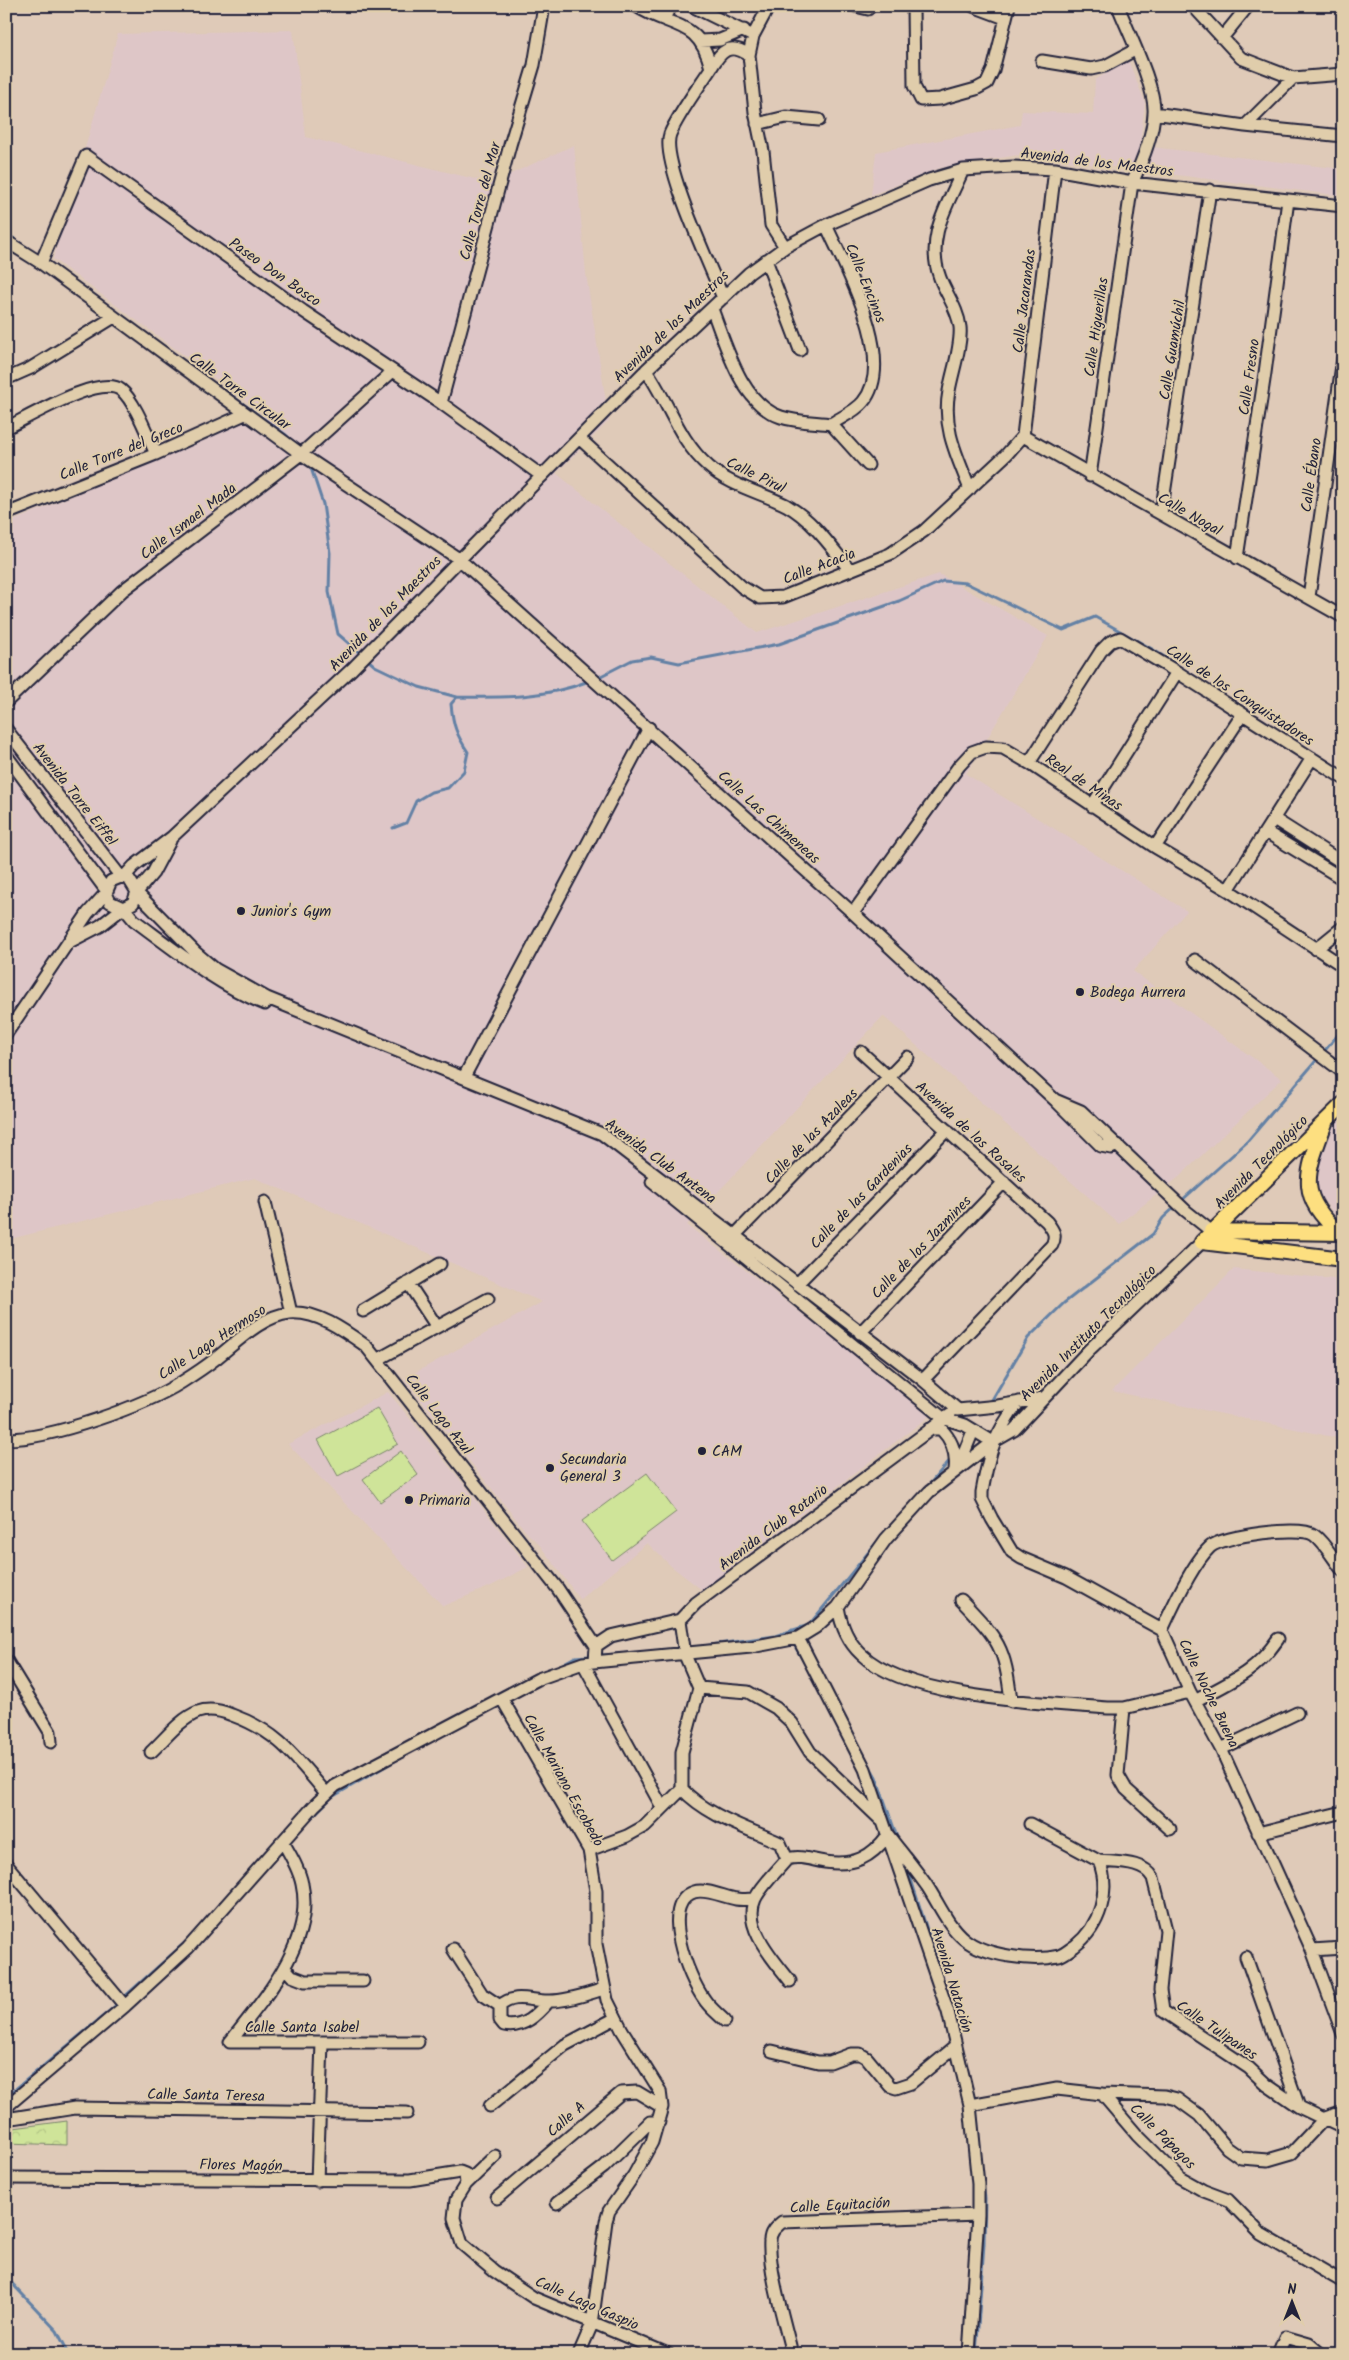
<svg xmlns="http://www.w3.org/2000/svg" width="1349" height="2360" font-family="Kalam,sans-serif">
  <defs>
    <pattern id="forest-crowns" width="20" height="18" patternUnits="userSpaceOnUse" patternTransform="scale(1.25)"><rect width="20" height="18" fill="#cfe499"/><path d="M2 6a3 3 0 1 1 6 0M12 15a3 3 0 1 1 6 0" fill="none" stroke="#b1c385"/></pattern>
  </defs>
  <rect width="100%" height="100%" fill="#dfcab8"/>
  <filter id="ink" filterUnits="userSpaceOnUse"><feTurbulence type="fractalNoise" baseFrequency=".02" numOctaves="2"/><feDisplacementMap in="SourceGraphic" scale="10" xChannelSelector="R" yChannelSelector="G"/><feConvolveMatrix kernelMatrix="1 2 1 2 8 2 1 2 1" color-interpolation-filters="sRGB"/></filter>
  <g filter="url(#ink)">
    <path fill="#dec6c7" d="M293,30L306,137L491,183L574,145L586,274L609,421L556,473L757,633L939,574L1048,636L966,774L1187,911L1133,971L1282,1079L1179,1177L1119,1224L883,1016L687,1225L932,1414L702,1590L671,1566L647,1543L580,1599L538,1543L528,1534L404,1379L542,1302L255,1178L6,1240V524L264,414L53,259L118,34Z
      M1128,60L1145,102L1140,144L1159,148L1343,169V196L1018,155L940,168L871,195L876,152L1020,125L1022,111L1093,114L1095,80Z
      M1343,1110V1220H1339L1317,1192L1322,1131Z
      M1234,1269L1343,1280V1439L1112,1391Z
      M388,1392L470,1492L528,1567L491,1586L443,1606L288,1444Z"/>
    <path fill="#cfe499" stroke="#78836a" d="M377,1408L398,1444L338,1476L318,1440Z
      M401,1451L418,1475L380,1502L363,1479Z
      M647,1473L676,1512L612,1560L582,1521Z"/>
    <path fill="url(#forest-crowns)" stroke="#78836a" d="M67,2121V2145L6,2143V2129Z"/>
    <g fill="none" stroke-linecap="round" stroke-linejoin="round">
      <path stroke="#6481a5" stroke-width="3" d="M6,233L20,243
        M228,393L286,435L291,440
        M310,465L323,504L330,553L329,592L338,634L375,666L419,687L457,697
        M597,678L632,660L651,657L679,663L779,644L899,601L943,581L966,583L1063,630L1095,617L1152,649L1197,678
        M393,828L406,823L416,801L431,792L448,788L464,771L468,752C456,734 453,725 451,704L457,697C503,698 546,698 589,681
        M1180,1202L1246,1143L1343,1029
        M989,1405L1028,1338L1064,1303L1153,1234L1163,1218L1176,1206
        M928,1486L951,1459
        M792,1630L796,1648L804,1662
        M696,1647L775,1636L809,1625L881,1537
        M557,1667L575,1657L631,1653
        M869,1765L876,1777L898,1840
        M311,1818L332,1797L400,1758
        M907,1867L943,1980
        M123,1998L191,1937
        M955,2020L965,2060
        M6,2097L119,2003
        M6,2277L57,2331L69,2354
        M976,2354L984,2244L985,2198L983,2185"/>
      <g stroke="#22223b" stroke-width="15">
        <path id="minor" d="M636,6C671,29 699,18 711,68C698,88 679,113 670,134C660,161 711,267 723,298
          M692,6L753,36
          M769,6L753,36L749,55L755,112L763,151L771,225L785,247
          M855,6L868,9
          M913,6L914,86L921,100L940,99L976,89L987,83L993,70L1009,6
          M973,6L1005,18
          M1193,6L1241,58L1293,78L1343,74
          M663,18L672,6
          M1222,38L1248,6
          M700,41L720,40L744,30
          M1042,61L1091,69L1105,66L1135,50
          M711,68C721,51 729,42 749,55
          M1154,113L1245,126L1343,136
          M757,124L786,117L819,120
          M1245,126L1293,78
          M963,170C947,206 925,238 940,278C946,294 958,309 960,327C962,345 952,373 949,391C942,427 957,456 970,489
          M826,225C845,267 898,360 863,402C856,411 840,418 831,424
          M6,241L41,263L301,454L459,559L853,913L1055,1100L1081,1111L1186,1211L1211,1231
          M766,260L800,350
          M41,263L86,156L303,311L441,403L542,476
          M712,309C726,345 741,404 781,417C796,422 815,422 831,424
          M646,370C668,401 679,441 708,466C730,486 760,492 786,505C813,520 831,547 850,570
          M6,379L31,368L114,317
          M441,403L510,145L534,65L544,6
          M831,424L868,465
          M6,428C29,417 100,374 121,390C135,401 148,437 156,454
          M1023,436L1343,617
          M1023,436L1055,169
          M579,438L742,587L760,598L783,597L890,554L924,531L1006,455L1023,436
          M1090,476L1132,183C1142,162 1153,136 1154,113C1156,87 1128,32 1118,6
          M6,514L156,454L245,414
          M1161,514L1210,190
          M1237,558L1265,373L1288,200
          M1309,597L1343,358
          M6,702L122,591L301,454L393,371
          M6,729L121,877
          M6,755L106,890
          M1029,763L1101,651L1110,642L1120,638L1177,672L1343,778
          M1092,806L1177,672
          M1274,819L1343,863
          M1266,832L1343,879
          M1155,847L1242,715
          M124,877L134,866L172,837L352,669L646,370L749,273L785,247L826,225L929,180L963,170L1013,167L1055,169L1132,183L1343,206
          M1228,890L1312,758
          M137,892L153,873L170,841
          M137,893L196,953L215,969L267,998L602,1134L923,1380L958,1410L998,1406L1043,1398
          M124,908L134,920C176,951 216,984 265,1004
          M853,913L959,766L972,752L986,747L1003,748L1029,763L1155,847L1228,890L1343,966
          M69,942L100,926L123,908
          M1316,949L1343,927
          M1195,960L1343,1072
          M6,1034L88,913L106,893L111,881L121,877L129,879L137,892L133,903L123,908L110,902L106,893
          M861,1052L1047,1222C1053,1230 1057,1235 1052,1245L923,1380
          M464,1077L649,728
          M1056,1101L1101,1146L1111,1148L1118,1145
          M652,1182L943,1418L965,1425L993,1442
          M265,1202L291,1313
          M735,1235L908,1057
          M408,1283L437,1327
          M797,1284L947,1130
          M363,1311L440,1264
          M860,1333L1004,1182
          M377,1360L488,1299
          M1019,1402C994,1434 989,1453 982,1492V1499L992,1519L1012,1552L1021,1558L1066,1577L1162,1630L1190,1692L1221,1749L1312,1950L1343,2034
          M930,1429H941C953,1441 957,1454 955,1470
          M6,1439C51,1439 144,1406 182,1382C193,1375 204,1368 214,1360C236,1343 261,1316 290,1313C318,1311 345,1331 366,1346L558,1589L596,1646L595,1661
          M956,1459L964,1453L973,1431
          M961,1600C998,1639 1005,1646 1011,1701
          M838,1607C841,1625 847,1641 861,1654C907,1699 1045,1703 1108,1708H1124L1190,1692
          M1162,1630C1172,1608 1192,1564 1210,1547C1222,1536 1300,1525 1314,1535C1325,1543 1334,1560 1343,1571
          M798,1638L865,1769L948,2012L970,2105L978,2184V2215L969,2354
          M596,1646L611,1636L680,1620L696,1603L950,1415
          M6,1660L50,1732L51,1742
          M583,1663L662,1807
          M699,1688L748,1692L776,1708L792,1723L810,1752L881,1820
          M502,1699L589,1850L596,1891V1944L607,2000L622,2030L660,2091L662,2107L652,2142L634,2175L609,2211L606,2221L592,2324L579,2354
          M1195,1701C1230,1682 1255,1673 1278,1639
          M1124,1708L1118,1775L1126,1789L1170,1829
          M1221,1749L1297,1713
          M151,1752C165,1739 180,1719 198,1712C209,1708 222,1711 232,1715C279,1732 295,1757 326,1793
          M682,1789C707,1816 747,1828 780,1843L787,1859
          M1258,1833L1343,1812
          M589,1850L627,1836L645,1826L682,1789V1752L699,1688L685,1655L680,1620
          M1099,1861C1117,1863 1144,1861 1153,1878L1166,1930L1160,1990L1163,2011L1249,2068L1267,2085L1299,2107L1343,2128
          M6,1864L125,2006
          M453,1949L482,1994L500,2006
          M1312,1950L1343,1948
          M1246,1957L1299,2107
          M285,1968L292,1976L305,1981H363
          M790,1981C775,1961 742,1927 755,1899C762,1885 777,1871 787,1859C801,1855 811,1860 825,1862C854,1866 871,1858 888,1835C901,1852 915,1869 927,1886C939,1904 947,1925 964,1939C985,1956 1033,1962 1059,1956C1065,1954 1070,1949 1075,1946C1100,1926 1111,1891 1099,1861L1030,1824
          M549,2001C537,2015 523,2029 504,2025L500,2020V2006C515,1992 532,2002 550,2001C568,2001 587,1994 604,1989
          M725,2021C718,2014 709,2007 704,1999C688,1977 659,1904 694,1892C705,1888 724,1897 736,1899C742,1900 749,1899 755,1899
          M230,2042C263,2000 315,1942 302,1884C299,1869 290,1854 283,1842
          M230,2042H418
          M772,2051L818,2062H830L851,2054H860L867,2058L890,2086L896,2088L911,2083L956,2046
          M1102,2094L1165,2096L1177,2099L1199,2115L1227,2148L1241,2158L1268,2160L1292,2153L1325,2118L1343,2112
          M970,2105L1057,2089L1102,2094L1137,2135L1179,2177L1204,2191L1228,2200L1261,2234L1343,2282
          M490,2106L565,2045L616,2018
          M6,2107L125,2006L188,1948L314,1806L335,1786L538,1679L583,1663L751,1647L798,1638L816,1627L838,1607L886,1539L929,1492L993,1442L1014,1430L1089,1350L1202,1242
          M6,2119L75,2108L407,2113
          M495,2156L466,2184L456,2200L454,2218L462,2244L494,2271L534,2298L668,2354
          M6,2178L410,2180L460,2172L465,2174L466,2184
          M317,2181L322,2043
          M497,2198L621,2093L637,2092L662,2107
          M557,2203L604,2167L650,2122H659
          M792,2354C785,2324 768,2269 770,2241C770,2232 775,2228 782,2222L978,2215
          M1278,2354L1285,2337L1309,2344L1321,2354"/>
      </g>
      <g stroke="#22223b" stroke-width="18">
        <path id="major" d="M1325,1123C1307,1172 1295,1195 1340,1233
          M1211,1231L1343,1233
          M1202,1242L1343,1104
          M1202,1242L1343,1259"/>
      </g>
      <use href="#minor" stroke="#e0cdab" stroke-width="11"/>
      <use href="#major" stroke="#fddf80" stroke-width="14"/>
    </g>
  </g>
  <g fill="#22223b" stroke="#e0cdab" stroke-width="2">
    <circle cx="241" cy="911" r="5"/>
    <circle cx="1080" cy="992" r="5"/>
    <circle cx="702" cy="1451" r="5"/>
    <circle cx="550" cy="1468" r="5"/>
    <circle cx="409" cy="1500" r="5"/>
  </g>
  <g text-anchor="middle" stroke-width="4" stroke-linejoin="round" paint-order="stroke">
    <g font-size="15" fill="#22223b" stroke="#e0cdab">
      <text transform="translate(1097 162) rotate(7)" y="5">Avenida de los Maestros</text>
      <text transform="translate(480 201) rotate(-75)" y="5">Calle Torre del Mar</text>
      <text transform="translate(275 272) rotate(35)" y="5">Paseo Don Bosco</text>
      <text transform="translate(866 283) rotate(68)" y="5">Calle Encinos</text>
      <text transform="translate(1024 301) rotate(-83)" y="5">Calle Jacarandas</text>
      <text transform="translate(671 326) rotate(-44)" y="5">Avenida de los Maestros</text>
      <text transform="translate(1096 327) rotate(-82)" y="5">Calle Higuerillas</text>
      <text transform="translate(1172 350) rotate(-81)" y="5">Calle Guamúchil</text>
      <text transform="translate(1249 377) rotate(-82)" y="5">Calle Fresno</text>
      <text transform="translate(240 391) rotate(36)" y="5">Calle Torre Circular</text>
      <text transform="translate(121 451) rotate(-22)" y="5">Calle Torre del Greco</text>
      <text transform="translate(756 475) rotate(26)" y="5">Calle Pirul</text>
      <text transform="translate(1311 475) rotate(-82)" y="5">Calle Ébano</text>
      <text transform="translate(1190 514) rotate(30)" y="5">Calle Nogal</text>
      <text transform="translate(188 521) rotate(-37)" y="5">Calle Ismael Mada</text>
      <text transform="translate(819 566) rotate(-21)" y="5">Calle Acacia</text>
      <text transform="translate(385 613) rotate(-46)" y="5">Avenida de los Maestros</text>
      <text transform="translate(1240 695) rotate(33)" y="5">Calle de los Conquistadores</text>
      <text transform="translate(1084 782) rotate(34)" y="5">Real de Minas</text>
      <text transform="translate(75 794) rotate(52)" y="5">Avenida Torre Eiffel</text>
      <text transform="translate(769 817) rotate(42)" y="5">Calle Las Chimeneas</text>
      <text transform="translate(971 1132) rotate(42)" y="5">Avenida de los Rosales</text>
      <text transform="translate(811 1136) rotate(-46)" y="5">Calle de las Azaleas</text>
      <text transform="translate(661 1161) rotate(36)" y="5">Avenida Club Antena</text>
      <text transform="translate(1261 1162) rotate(-45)" y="5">Avenida Tecnológico</text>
      <text transform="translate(861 1196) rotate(-46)" y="5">Calle de las Gardenias</text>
      <text transform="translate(921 1247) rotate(-46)" y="5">Calle de los Jazmines</text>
      <text transform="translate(1088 1333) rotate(-45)" y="5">Avenida Instituto Tecnológico</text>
      <text transform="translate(212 1342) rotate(-33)" y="5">Calle Lago Hermoso</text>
      <text transform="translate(439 1414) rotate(52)" y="5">Calle Lago Azul</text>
      <text transform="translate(773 1527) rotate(-37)" y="5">Avenida Club Rotario</text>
      <text transform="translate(1209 1693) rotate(64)" y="5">Calle Noche Buena</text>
      <text transform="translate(564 1780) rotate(61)" y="5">Calle Mariano Escobedo</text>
      <text transform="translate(952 1980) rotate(73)" y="5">Avenida Natación</text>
      <text x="302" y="2032">Calle Santa Isabel</text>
      <text transform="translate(1217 2030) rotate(34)" y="5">Calle Tulipanes</text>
      <text transform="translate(206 2095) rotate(1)" y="5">Calle Santa Teresa</text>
      <text transform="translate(566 2119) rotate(-41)" y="5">Calle A</text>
      <text transform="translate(1163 2136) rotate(45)" y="5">Calle Pápagos</text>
      <text transform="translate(241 2165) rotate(1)" y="5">Flores Magón</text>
      <text transform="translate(840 2205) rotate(-3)" y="5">Calle Equitación</text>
      <text transform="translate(587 2303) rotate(24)" y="5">Calle Lago Gaspio</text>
    </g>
    <g font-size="15" fill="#22223b" stroke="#e0cdab" text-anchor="start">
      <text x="251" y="916">Junior's Gym</text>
      <text x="1090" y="997">Bodega Aurrera</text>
      <text x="712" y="1456">CAM</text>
      <text x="560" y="1464">Secundaria<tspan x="560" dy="17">General 3</tspan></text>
      <text x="419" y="1505">Primaria</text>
    </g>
  </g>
  <rect width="1349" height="2360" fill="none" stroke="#e0cdab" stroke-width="25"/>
  <rect x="12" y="12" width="1324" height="2335" fill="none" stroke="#22223b" stroke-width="2" filter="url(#ink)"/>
  <g transform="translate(1292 2302)" stroke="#e0cdab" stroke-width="4" paint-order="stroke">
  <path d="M0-4L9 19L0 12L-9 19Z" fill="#22223b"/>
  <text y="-8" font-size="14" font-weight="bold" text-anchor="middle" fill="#22223b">N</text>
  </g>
</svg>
